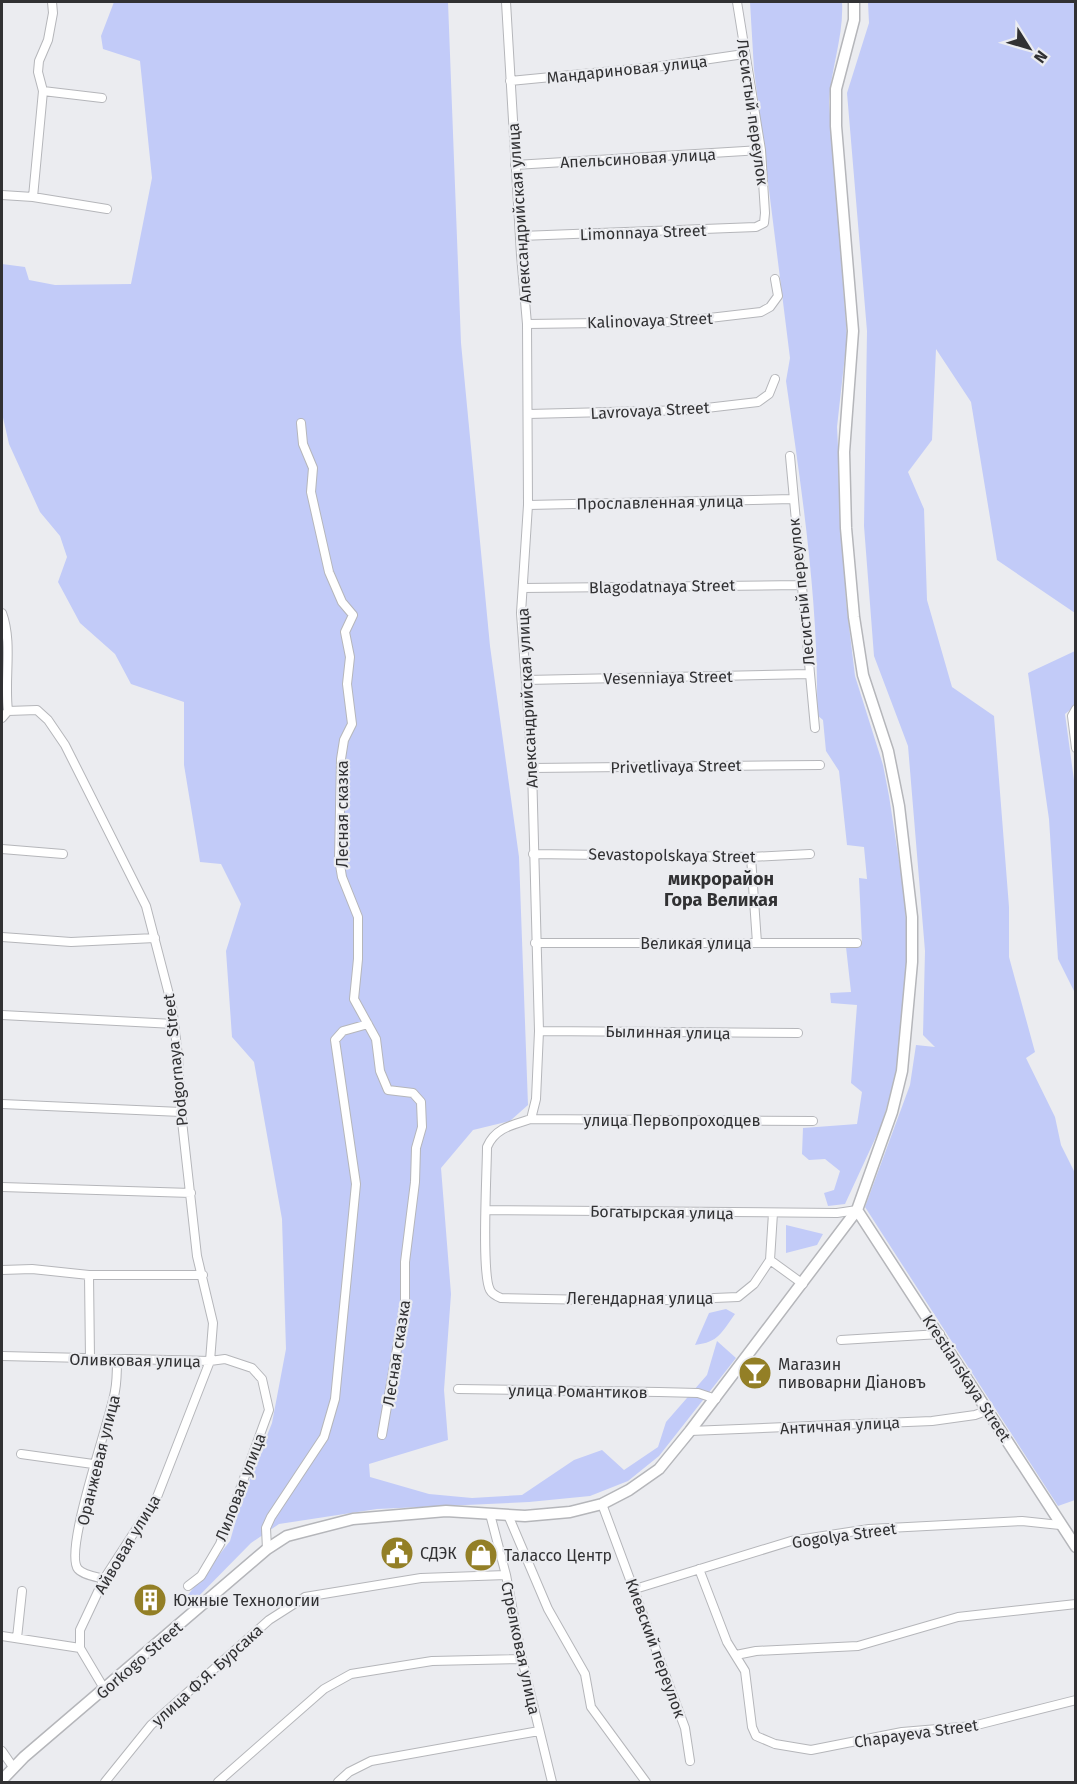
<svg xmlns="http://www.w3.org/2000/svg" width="1077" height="1784" font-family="'Fira Sans',sans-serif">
  <rect width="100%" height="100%" fill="#ebecf0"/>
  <path fill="#c2cbf8" d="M114,2H448L461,343L490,646L519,857L528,1105L510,1121L473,1130L441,1168L451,1294L444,1390L448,1440L369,1464L370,1477L429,1494L472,1498L522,1495L574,1460L602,1450L624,1470L658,1447L666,1422L707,1375L717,1341L736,1358L659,1456L628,1481L590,1496L529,1502L377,1509L279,1524L251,1543L190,1605L184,1600L230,1541L242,1499L272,1423L286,1349L282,1219L254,1062L232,1037L226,951L241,904L221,864L200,862L184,765V702L131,684L115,654L80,623L58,582L67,557L60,536L40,512L9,444L2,413V264L25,267L29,280L55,285L131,284L152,178L140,61L103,49L101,36Z
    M750,2H842C844,35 831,68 829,102L847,337L837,427L846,601L855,676L883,765L889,796L904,893L908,949L901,1042L893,1086L881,1126L845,1204L828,1206L824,1193L834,1190L840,1171L825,1159L809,1160L802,1154L803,1128L857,1124L862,1092L851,1083L857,1005L831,1003L830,993L851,992L846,947L862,943L859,878L867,879L864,847L847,845L839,771L826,751L823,720L817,715C819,603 802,492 786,381L790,358L754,70Z
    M868,2H1075V613L997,560L971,402L936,349L932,440L908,472L924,509L927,600L952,687L994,716L1009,907V957L1035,1052L1026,1058L1055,1117L1061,1145L1075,1173V1500L1058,1506L865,1207L910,1085L916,1045L935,1047L923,1035L925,951L908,746L874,656L864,526L867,331L847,93L869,23Z
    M1075,651V706L1065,714L1076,795L1075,993L1058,959L1049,819L1028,673Z
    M786,1225L823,1234L817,1245L786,1253Z
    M726,1309L735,1314C721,1333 719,1342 695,1345L709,1313Z"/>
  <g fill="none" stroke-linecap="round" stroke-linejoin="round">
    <g stroke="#b5b6ba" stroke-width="10">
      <path id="minor" d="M506,2L521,255L527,324L528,505L521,613L532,768L539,1031L536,1099L531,1119C512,1125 495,1128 487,1147C487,1172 481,1274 490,1290C492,1294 496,1296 501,1298L643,1301L738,1297L754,1284L770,1260
        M510,81L655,67L744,54
        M43,91L102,98
        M515,165L761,150
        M2,195L33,197L107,209
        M33,197L43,91L38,72L39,61L48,40L53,13L52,2
        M521,236L756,227L764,223L765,213L761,150L737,2
        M527,324L675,322L761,312L770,307L778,296L775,279
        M528,414L689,410L758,402L769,394L775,379
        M301,423L303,444L313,468L311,492L329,572L342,602L353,615L345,632L350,657L347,684L352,724L344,740L341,759L339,859L342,877L358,917V959L354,999L376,1039L380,1071L388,1090L413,1093L421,1102L422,1127L416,1148L415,1182L405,1262V1303L382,1435
        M790,456L815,728
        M528,505L792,499
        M523,588L800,585
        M2,613C13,643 4,678 8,711
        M526,680L809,674
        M1076,709L1072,716L1076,748
        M2,718L8,711L37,710L48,720L65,745L146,906L172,1006L178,1056L181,1112L197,1256L213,1323L210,1361L157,1497L104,1579L80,1630V1648L105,1690
        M532,768L820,765
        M2,849L63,854
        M533,854L751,857L810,854
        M751,857L757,943
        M2,937L71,942L155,938
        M535,943H857
        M2,1015L174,1024
        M539,1031L798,1033
        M2,1104L181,1112
        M531,1119L813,1121
        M2,1187L191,1193
        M487,1210L837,1213L857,1210
        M770,1260L773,1213
        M770,1260L803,1284
        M2,1270L32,1269L89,1275H203
        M89,1275L90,1359
        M841,1340L940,1334
        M2,1356L210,1361L225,1359L252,1368L262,1379L269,1410L220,1544L201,1576L188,1586
        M458,1389L659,1392L698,1393L716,1399
        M690,1431L932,1421L975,1415L989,1410
        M21,1454L93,1464
        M602,1504L685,1728L690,1761
        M490,1514L506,1575L522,1659L552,1782
        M508,1515L548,1609L585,1674L591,1707L646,1782
        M267,1549L266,1528L271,1517L324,1437L335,1399L356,1184L335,1040L343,1031L368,1024
        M699,1569L727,1642L745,1671L752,1727L756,1736L775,1744L811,1750L902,1732L973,1726L1076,1700
        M104,1579C97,1577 83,1575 78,1569C63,1551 111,1418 115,1391C117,1381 117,1370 117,1359
        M635,1589L791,1541L869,1529L1022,1521L1060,1525
        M2,1636L80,1648
        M17,1638L22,1591
        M736,1655L756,1651L858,1646L958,1617L1076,1604
        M2,1751L13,1767
        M105,1782L151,1725L269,1620L305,1597L421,1578L506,1575
        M218,1782L324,1689L351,1674L432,1661L522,1659
        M338,1782L349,1772L371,1761L539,1731"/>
    </g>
    <g stroke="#b5b6ba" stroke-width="13">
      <path id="secondary" d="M857,1210L1076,1547
        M2,1780L24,1757L267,1549L287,1536L353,1519L446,1511L525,1516L570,1512L602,1504L629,1490L659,1469L690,1431L857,1210L892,1112L902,1071L912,962V917L899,806L888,751L863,675L854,617L846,528L844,452L853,331L836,126V89L854,20V2"/>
    </g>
    <use href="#minor" stroke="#fff" stroke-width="8"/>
    <use href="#secondary" stroke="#fff" stroke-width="10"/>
  </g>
  <defs>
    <g id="bar-disc" transform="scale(1.725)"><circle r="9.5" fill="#937f26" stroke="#ebecf0"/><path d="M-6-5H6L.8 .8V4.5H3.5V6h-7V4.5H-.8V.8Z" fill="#fff"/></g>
    <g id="civic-disc" transform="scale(1.725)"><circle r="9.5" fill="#937f26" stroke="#ebecf0"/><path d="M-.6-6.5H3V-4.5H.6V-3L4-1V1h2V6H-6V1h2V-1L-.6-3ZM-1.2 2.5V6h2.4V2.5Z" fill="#fff"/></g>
    <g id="shop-disc" transform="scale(1.725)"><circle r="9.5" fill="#937f26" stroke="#ebecf0"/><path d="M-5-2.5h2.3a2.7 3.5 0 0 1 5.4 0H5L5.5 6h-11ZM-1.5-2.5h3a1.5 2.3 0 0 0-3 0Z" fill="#fff"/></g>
    <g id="building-disc" transform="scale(1.725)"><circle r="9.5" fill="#937f26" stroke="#ebecf0"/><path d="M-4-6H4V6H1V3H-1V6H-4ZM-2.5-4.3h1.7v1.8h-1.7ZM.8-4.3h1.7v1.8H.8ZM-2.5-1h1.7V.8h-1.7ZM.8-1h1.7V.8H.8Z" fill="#fff"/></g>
  </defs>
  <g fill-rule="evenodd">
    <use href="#bar-disc" x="755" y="1373"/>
    <use href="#civic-disc" x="397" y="1553"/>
    <use href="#shop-disc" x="481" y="1555"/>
    <use href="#building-disc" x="150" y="1600"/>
  </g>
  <g text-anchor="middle" stroke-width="4.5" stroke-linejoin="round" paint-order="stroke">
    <g font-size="16" fill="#313133" stroke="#ebecf0">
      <text transform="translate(627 69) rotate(-6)" y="6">Мандариновая улица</text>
      <text transform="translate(753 112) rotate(82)" y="6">Лесистый переулок</text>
      <text transform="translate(638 158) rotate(-3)" y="6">Апельсиновая улица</text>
      <text transform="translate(519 213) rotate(-94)" y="6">Александрийская улица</text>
      <text transform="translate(643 232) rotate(-2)" y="6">Limonnaya Street</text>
      <text transform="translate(650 320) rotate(-2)" y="6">Kalinovaya Street</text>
      <text transform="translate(650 410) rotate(-3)" y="6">Lavrovaya Street</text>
      <text transform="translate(660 502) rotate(-1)" y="6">Прославленная улица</text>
      <text transform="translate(662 586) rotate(-1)" y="6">Blagodatnaya Street</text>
      <text transform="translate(801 592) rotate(-96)" y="6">Лесистый переулок</text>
      <text transform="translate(668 677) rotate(-1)" y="6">Vesenniaya Street</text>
      <text transform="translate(527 698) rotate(-93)" y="6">Александрийская улица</text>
      <text transform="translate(676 766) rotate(-1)" y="6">Privetlivaya Street</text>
      <text transform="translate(342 814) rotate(-90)" y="6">Лесная сказка</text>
      <text transform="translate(672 855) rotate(1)" y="6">Sevastopolskaya Street</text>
      <text x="696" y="949">Великая улица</text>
      <text transform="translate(668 1032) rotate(1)" y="6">Былинная улица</text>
      <text transform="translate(175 1060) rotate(-96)" y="6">Podgornaya Street</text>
      <text x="672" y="1126">улица Первопроходцев</text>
      <text transform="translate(662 1212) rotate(1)" y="6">Богатырская улица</text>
      <text x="640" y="1304">Легендарная улица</text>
      <text transform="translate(396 1353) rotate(-81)" y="6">Лесная сказка</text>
      <text transform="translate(135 1360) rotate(1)" y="6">Оливковая улица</text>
      <text transform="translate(967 1378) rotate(57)" y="6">Krestianskaya Street</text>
      <text transform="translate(578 1391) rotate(1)" y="6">улица Романтиков</text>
      <text transform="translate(840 1425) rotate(-3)" y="6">Античная улица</text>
      <text transform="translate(98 1460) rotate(-76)" y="6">Оранжевая улица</text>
      <text transform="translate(240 1487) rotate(-69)" y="6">Лиловая улица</text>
      <text transform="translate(844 1535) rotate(-8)" y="6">Gogolya Street</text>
      <text transform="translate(127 1544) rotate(-59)" y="6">Айвовая улица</text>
      <text transform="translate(521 1648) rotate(78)" y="6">Стрелковая улица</text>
      <text transform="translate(656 1648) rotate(70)" y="6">Киевский переулок</text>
      <text transform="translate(139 1660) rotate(-41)" y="6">Gorkogo Street</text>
      <text transform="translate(207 1675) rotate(-42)" y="6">улица Ф.Я. Бурсака</text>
      <text transform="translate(916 1733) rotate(-8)" y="6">Chapayeva Street</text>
    </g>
    <g font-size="16" fill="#313133" stroke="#ebecf0" text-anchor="start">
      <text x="778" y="1370">Магазин<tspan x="778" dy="18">пивоварни Дiановъ</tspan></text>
      <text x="420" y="1559">СДЭК</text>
      <text x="504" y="1561">Талассо Центр</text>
      <text x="173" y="1606">Южные Технологии</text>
    </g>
    <g font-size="18" font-weight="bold" fill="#313133" stroke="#ebecf0">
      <text x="721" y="885">микрорайон<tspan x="721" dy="21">Гора Великая</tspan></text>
    </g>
  </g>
  <rect width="1077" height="1784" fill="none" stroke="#313133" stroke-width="6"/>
  <g transform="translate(1029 48) rotate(127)" stroke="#ebecf0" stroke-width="4.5" paint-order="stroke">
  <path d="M0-4.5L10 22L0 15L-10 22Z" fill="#313133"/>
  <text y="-9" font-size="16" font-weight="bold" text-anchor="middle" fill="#313133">N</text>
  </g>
</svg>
